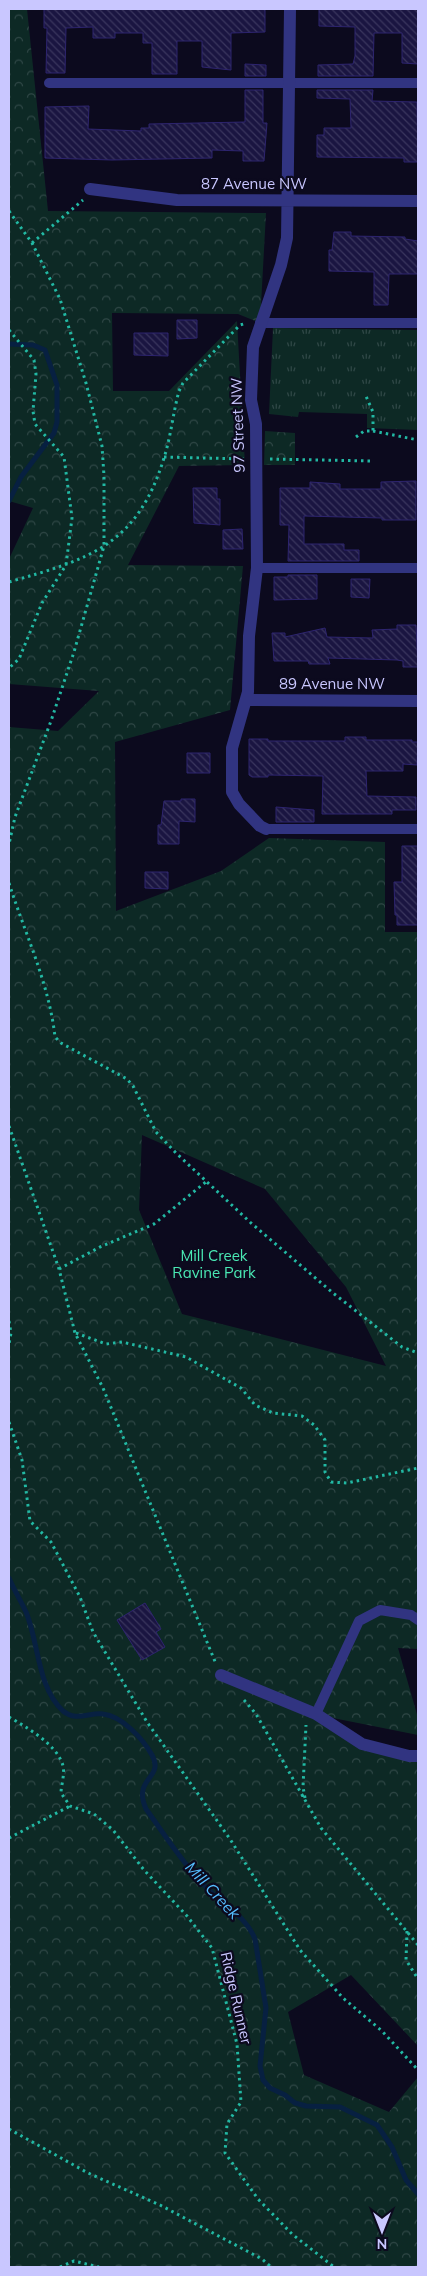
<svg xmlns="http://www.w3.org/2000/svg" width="427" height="2276" font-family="Mulish,sans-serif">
  <defs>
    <pattern id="grass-tufts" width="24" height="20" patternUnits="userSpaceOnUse" patternTransform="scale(1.25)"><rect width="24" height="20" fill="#0d2925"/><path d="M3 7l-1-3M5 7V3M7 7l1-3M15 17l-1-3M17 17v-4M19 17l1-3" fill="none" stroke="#2f4746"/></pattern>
    <pattern id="forest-crowns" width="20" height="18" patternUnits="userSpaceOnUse" patternTransform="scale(1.25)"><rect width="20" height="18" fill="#0d2925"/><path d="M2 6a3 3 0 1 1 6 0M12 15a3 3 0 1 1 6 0" fill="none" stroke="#2f4746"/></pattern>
    <pattern id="building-back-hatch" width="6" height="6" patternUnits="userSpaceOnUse" patternTransform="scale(1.25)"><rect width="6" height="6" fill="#1a1541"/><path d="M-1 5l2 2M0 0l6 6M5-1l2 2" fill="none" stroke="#3a365e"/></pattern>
  </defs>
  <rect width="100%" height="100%" fill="#0c0a1e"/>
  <path fill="url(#grass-tufts)" d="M273,328L418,330V430L367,428V414L299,412L298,417L269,414Z"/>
  <path fill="url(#forest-crowns)" fill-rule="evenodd" d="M9,9H27L48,211L266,213L260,323L238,314L112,313L113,391H169L237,321L245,465L179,466L128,565L243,566L230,710L115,742L116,911L221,871L269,838L385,842V932H418V1649L398,1648L418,1718V1735L318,1715L362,1744L418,1756V2046L351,1975L288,2012L304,2075L389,2112L418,2077V2267H9V727L58,731L99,691L9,684V559L33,508L9,501ZM142,1135L265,1189L346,1287L386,1366L182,1314L139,1210Z
    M265,431L295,433V465H264Z"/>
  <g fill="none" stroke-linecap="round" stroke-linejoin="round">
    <path stroke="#072041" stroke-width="5" d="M9,344L33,345L45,350L57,385V422L54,433L21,477L9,501
      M9,1578C14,1590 21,1601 26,1612C39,1643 37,1687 63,1711C76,1722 90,1712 103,1714C122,1716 143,1739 152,1755C165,1779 132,1777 146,1809C165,1835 183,1864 205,1886C222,1904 245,1915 255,1939L266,2008L260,2066L263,2080L270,2088L285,2095L295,2103L306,2106L340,2107L377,2125L392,2147L406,2180L418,2194"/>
  </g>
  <path fill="url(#building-back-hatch)" stroke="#2d246f" d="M44,9H265V32L231,33V70L202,67V41H177V74H152V43H143V33H115V38H93V27L66,28L65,73H46L47,28H44Z
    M319,9H418V64L402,63V33H374L373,76H318V65L353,64L355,56V27L319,26Z
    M245,64L266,65V76H245Z
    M245,90H263V123H267L264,161H243V151L212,150V158L112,160L45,158V107L89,106L88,129L141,131V128H149V124L245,122Z
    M317,90H373L372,101L417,102L418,162H404V158L317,157V135H324V128H351L350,99L317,98Z
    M334,232H351V236L405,237V239L418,241V274H389L388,305H374V272L329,271V250H332Z
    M177,320H197V338L177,339Z
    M134,333H168V356L134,355Z
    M416,481V520H382V518L304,516V544H344V550H359V561H288L289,525H280V488H310V482L340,484V489H381V482Z
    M193,488H217V499H220V525L194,523Z
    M242,529L243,549H223V530Z
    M288,575H317V599L274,600V577H288Z
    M351,579H370L369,598L351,597Z
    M397,625H416L418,667H403V661L397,660L328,658L330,664H309L308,661H274L272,633H285V637L325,628L327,637L373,638L372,630L397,629Z
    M345,737H366V740H412V742H418L417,765L403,764V771H366L367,796L416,797V810H392V814H322L323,776L268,775V777H252L249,775V739H268V741H345Z
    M187,753H210V773H187Z
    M181,799H195V822L179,821V844H158V825H161L164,801H181Z
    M276,807L314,810V822H276Z
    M402,846H418V925H397V915H395L394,882H402Z
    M145,872H168V889L145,888Z
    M145,1603L161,1629L156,1632L165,1647L142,1660L117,1620Z"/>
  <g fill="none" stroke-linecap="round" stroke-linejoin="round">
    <path stroke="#22b8a3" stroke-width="3" stroke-dasharray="2.5 4" stroke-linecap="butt" d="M9,211L32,243L60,299L86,383L102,446L104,476V546L74,652L51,721L15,817L9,844
      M32,243L83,200
      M9,330L34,360L36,374L33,411L35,424L64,457L72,518L66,565L42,603L19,659L9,668
      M373,431L418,440
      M356,437L364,431H373V412L365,394
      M164,457L244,459
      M270,459L373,461
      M9,582C89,559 137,546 164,458C171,436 173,413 179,391L183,383L240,325L247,323
      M9,883C25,934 49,983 55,1037L61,1043L127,1079L133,1086L156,1132L176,1153L251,1223L333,1293L402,1347L418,1353
      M9,1126L59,1269L75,1333L103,1388L216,1664
      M59,1269L100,1247L154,1224L207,1181
      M9,1321L11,1333L9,1344
      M76,1333L106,1344L122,1342L186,1357L241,1388L255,1405L273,1413L302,1416L314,1425L325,1440V1472L331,1482L347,1483L418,1468
      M9,1422L22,1460L30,1521L51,1542L80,1597L93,1632L147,1722L230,1839L300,1950L343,1998L382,2031L418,2070
      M244,1700L256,1714L321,1828L418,1945
      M9,1717C26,1727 58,1745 63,1766C65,1774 61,1786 61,1793L70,1806L94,1814L113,1830L144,1870L187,1916L212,1948L237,2044L241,2102L227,2124L225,2153L258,2199L292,2234L334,2267
      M305,1798L303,1787L306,1725
      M9,1838L70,1806
      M407,1931L406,1960L418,1979
      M9,2129L88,2173L160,2205L262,2259L271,2267
      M60,2267L74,2261L99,2267"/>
    <path stroke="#313481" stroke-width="10" d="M49,83H418
      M260,323H418
      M257,568H418
      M266,829H418
      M316,1714L359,1621L380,1610L411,1615L418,1620"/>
    <path stroke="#313481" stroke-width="12" d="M90,189L177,200L418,201
      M246,700L418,701
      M266,829L260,826L239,804L232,792V748L248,692L249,636L257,568L256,424L251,400L253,347L281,265L287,238L290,9
      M221,1675L316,1714L362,1744L409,1756H418"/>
  </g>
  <g text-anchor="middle" stroke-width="4.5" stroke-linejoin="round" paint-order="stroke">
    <g font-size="15" fill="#c9c7ff" stroke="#0c0a1e">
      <text x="254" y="189">87 Avenue NW</text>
      <text transform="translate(238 425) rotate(-92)" y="5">97 Street NW</text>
      <text x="332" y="689">89 Avenue NW</text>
      <text transform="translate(236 1998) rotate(77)" y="5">Ridge Runner</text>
    </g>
    <g font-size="15" fill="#4ae9b4" stroke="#0c0a1e">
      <text x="214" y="1261">Mill Creek<tspan x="214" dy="17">Ravine Park</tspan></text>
    </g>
    <g font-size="16" font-style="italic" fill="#55beff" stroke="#0c0a1e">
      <text transform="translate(213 1890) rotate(47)" y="6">Mill Creek</text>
    </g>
  </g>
  <rect width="427" height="2276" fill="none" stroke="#c9c7ff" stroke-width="20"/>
  <g transform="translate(382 2231) rotate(180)" stroke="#0c0a1e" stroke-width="4" paint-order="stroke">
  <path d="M0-4L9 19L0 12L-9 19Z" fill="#c9c7ff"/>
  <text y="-8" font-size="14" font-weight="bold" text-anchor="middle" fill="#c9c7ff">N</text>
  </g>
</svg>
